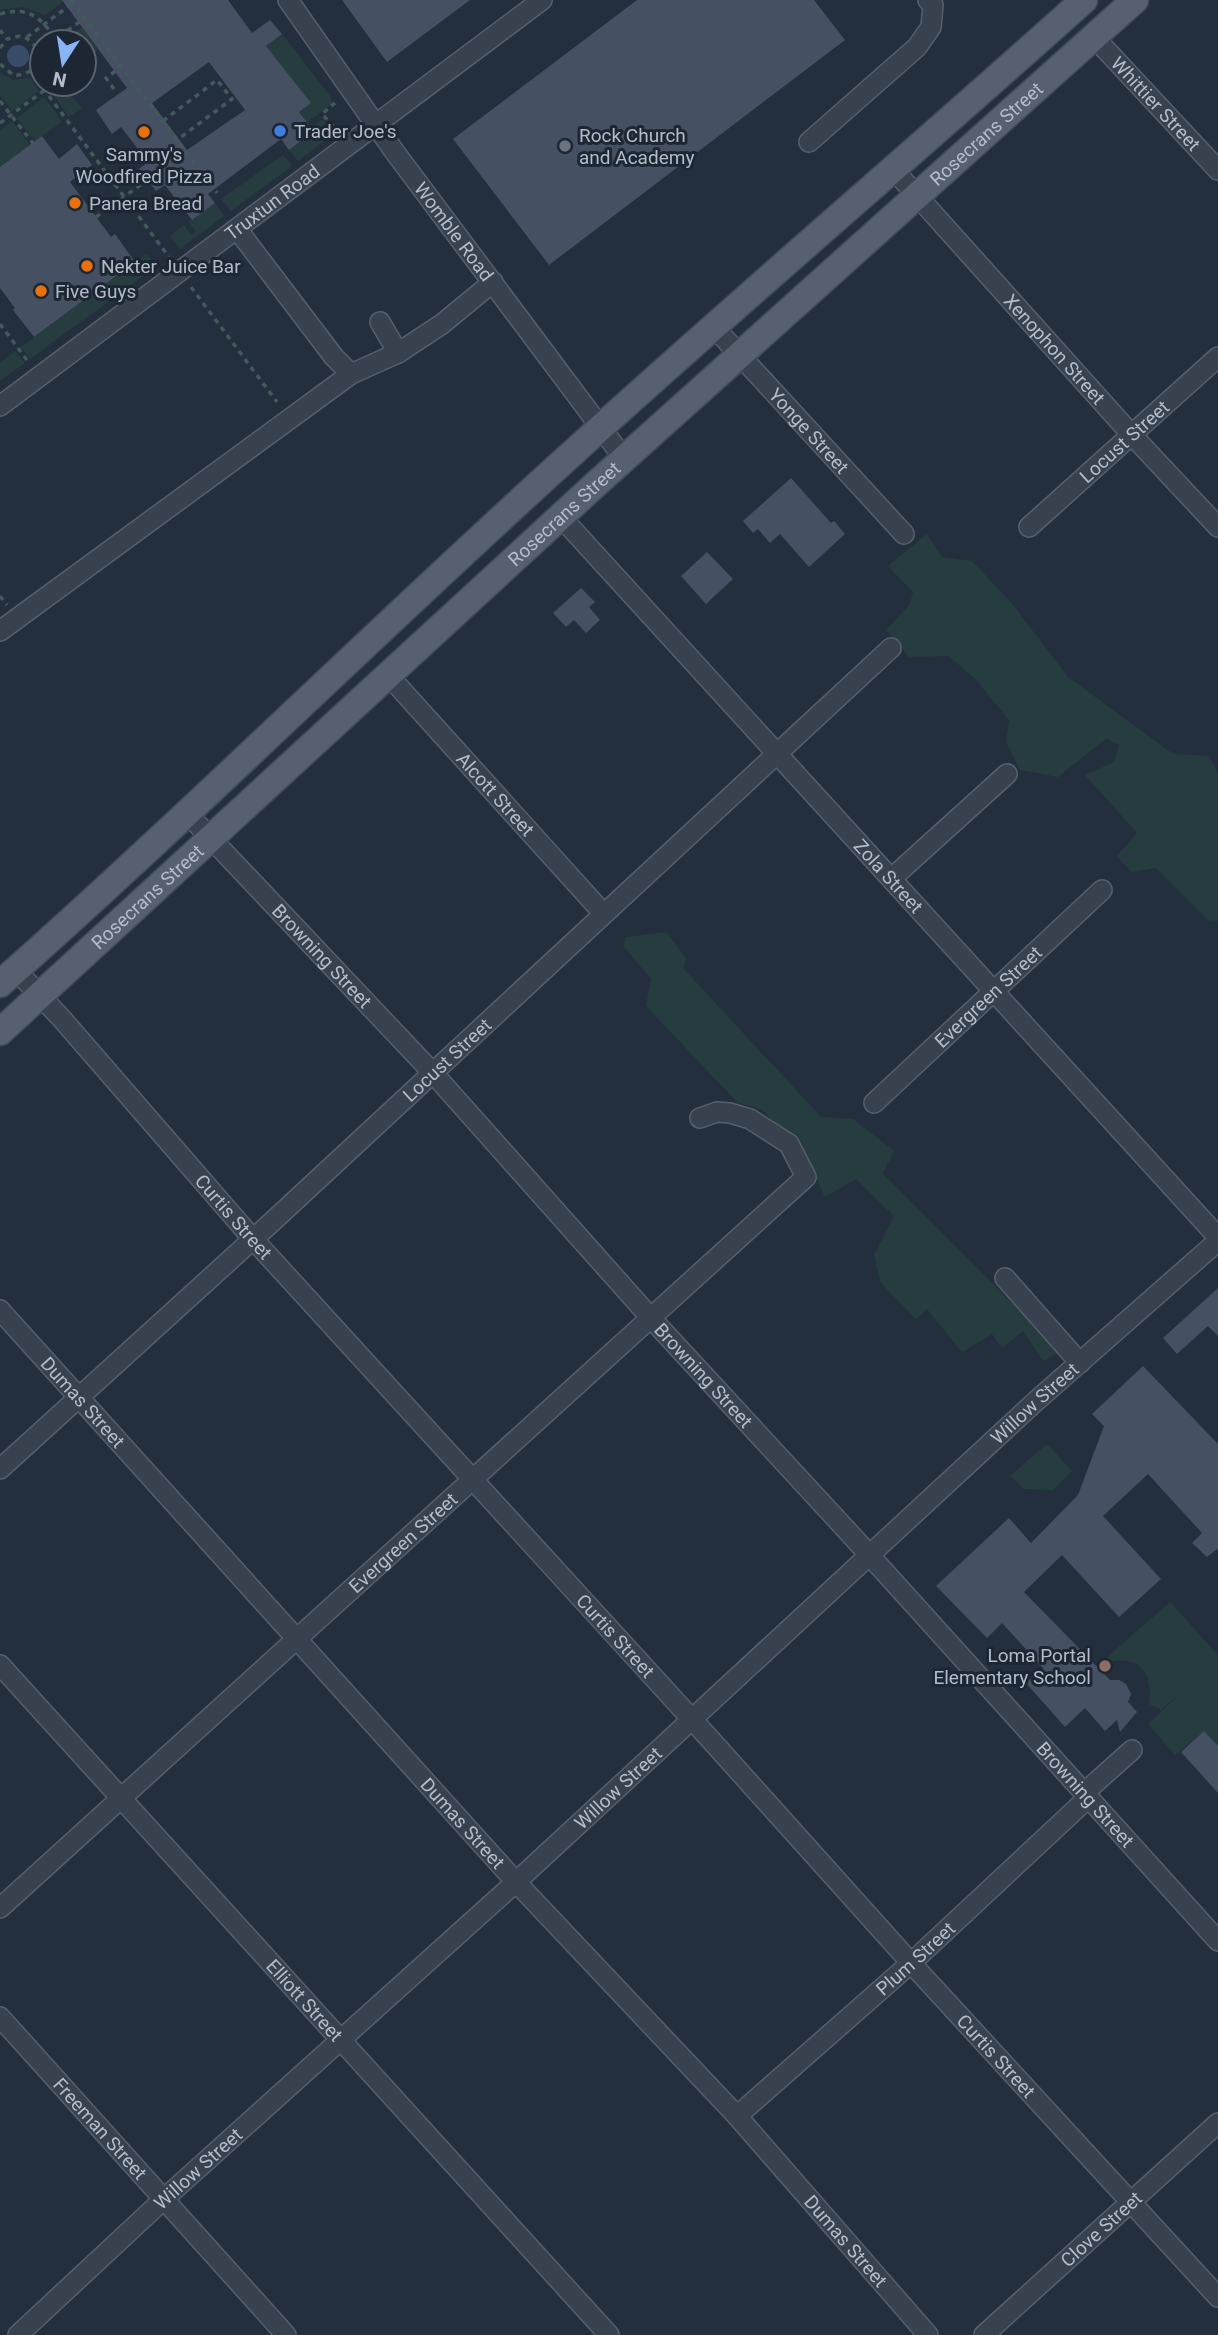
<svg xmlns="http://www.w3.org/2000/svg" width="1218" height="2335" font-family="Roboto,sans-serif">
  <rect width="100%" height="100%" fill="#242f3e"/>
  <path fill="#263c3f" d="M0,0H62L63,2L45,15L24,7L0,10Z
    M82,27L98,50L84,59V42L64,40Z
    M282,34L331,97L332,104L307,122L299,112L311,103L266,46Z
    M0,73L13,80L30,78L39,91L12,111L0,95Z
    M58,84H77L71,95L82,108L69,117L51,92Z
    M44,97L62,122L35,141L17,118Z
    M323,119L334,134L298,161L289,150L314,132L311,127Z
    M12,121L30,145L0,167V130Z
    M283,155L292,166L231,211L221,199Z
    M215,203L224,216L180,249L170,236L184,225L191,235L196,232L189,222Z
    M146,254L157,266L30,359L21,347Z
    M15,351L25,363L0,381V363Z
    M927,534L942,557L972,561L1014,606L1068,677L1173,754L1209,756L1218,773V921L1208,920L1156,868L1131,872L1117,856L1137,833L1085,775L1114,762L1119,745L1107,738L1058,777L1020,770L1006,741L1009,720L976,680L949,656L909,657L886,630L910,604L913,592L888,566Z
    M666,932L686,958L684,969L821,1117L853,1119L894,1151L883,1174L1061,1352L1043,1361L1023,1331L1002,1348L992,1334L962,1352L927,1309L916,1319L880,1282L874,1255L894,1216L856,1179L825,1197L800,1146L761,1109L738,1103L646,1006L651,979L624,947L626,937Z
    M1047,1444L1072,1471L1053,1490L1024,1489L1010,1476Z
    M1170,1602L1218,1655V1746L1204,1731L1175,1755L1148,1724L1186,1688L1161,1710L1149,1704C1153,1674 1141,1655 1109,1662L1106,1658Z"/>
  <path fill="#394c67" d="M7 56a11 11 0 1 1 22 0a11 11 0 1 1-22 0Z"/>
  <path fill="#455162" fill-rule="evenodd" d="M62,0H228L252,33L270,20L282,34L266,46L311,103L299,112L314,131L289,150L281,139L208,194L215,203L192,220L165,185L156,191L139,169L148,162L121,127L112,134L96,110L127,88ZM209,62L245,110L187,150L152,103Z
    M342,0H470L387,62Z
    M637,0H814L845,40L549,265L453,139Z
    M42,136L59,159L77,144L92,165L70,182L111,237L115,234L135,262L34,337L13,310L15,308L0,288V167Z
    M791,478L831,523L834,521L845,534L809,567L780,534L770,543L758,529L753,533L743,521Z
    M707,552L733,579L706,604L681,576Z
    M581,588L595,602L589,607L600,620L586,633L574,620L566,627L553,613Z
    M1218,1288V1336L1208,1326L1177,1354L1163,1338Z
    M1143,1366L1218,1444V1550L1217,1549L1207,1557L1192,1543L1202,1533L1148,1474L1103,1516L1161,1579L1119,1617L1062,1555L1024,1592L1110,1680H1119L1126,1684L1131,1694L1128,1702L1137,1712L1120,1732L1117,1720L1105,1731L1085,1708L1065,1727L1026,1683L1043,1668L1002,1623L987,1638L936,1586L1009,1518L1031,1543L1078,1495L1104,1426L1092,1414Z
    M1204,1731L1218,1746V1793L1181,1752Z"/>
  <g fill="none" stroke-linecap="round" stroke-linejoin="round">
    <g stroke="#565f6c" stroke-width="22">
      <g id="minor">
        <path id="s1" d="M288,0L394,151L625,460"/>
        <path id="s2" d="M1094,37L1218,170"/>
        <path d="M809,142L917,47L931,27L933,5L928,0"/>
        <path id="s3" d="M893,169L1131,434L1218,527"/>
        <path d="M237,229L334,357L351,374"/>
        <path id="s4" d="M713,326L904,534"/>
        <path d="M398,353L442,324L493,282"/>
        <path id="s5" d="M0,406L542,0"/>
        <path id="s6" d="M561,517L1218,1237"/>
        <path id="s7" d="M1029,527L1218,357"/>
        <path d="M0,631L351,374L398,353L380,322"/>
        <path id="s8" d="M389,676L603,913"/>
        <path id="s9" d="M186,812L432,1072L650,1317L853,1537L1218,1941"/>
        <path d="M892,878L1007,774"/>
        <path id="s10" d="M16,970L62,1019L253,1239L709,1738L911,1963L1218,2297"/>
        <path id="s11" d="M874,1103L1102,890"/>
        <path d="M1005,1278L1080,1363"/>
        <path id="s12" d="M0,1310L516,1882L737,2116L928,2335"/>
        <path id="s13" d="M0,1469L273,1221L891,648"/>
        <path id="s14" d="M0,1665L609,2335"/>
        <path d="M1085,1792L1132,1750"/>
        <path id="s15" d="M0,1908L806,1177L789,1144L750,1119L730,1113L717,1112L700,1118"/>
        <path id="s16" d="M0,2017L286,2335"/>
        <path id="s17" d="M737,2116L911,1963L1089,1797"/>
        <path id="s18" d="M18,2335L165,2198L516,1882L1036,1401L1218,1241"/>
        <path id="s19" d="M984,2335L1218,2123"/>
      </g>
    </g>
    <g stroke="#414a57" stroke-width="29">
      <g id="major">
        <path d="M0,984C196,810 382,625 577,449C744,297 916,151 1084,0"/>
        <path id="s20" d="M0,1032L596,484L1135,0"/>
      </g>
    </g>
    <path stroke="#44595c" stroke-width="3.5" stroke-dasharray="5 5" stroke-linecap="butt" d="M71,0L217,193
      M0,14C32,6 40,18 58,42
      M0,30L7,39
      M27,37L73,3
      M51,42L85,18
      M0,48L7,39L20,36C47,43 41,78 13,75L0,64
      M31,72L169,257
      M114,89L106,78L121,67
      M0,101L36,147
      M163,121L217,80L232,99L177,140
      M0,123L53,84
      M334,127L322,114L335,103
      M96,217L186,152
      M191,287L277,402
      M0,324L27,360
      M0,596L7,605"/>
    <use href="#minor" stroke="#38414e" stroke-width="19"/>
    <use href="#major" stroke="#56606e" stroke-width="26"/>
  </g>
  <circle fill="#3f7fe0" stroke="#1d2633" stroke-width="2.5" cx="280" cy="131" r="7"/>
  <g fill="#e8710a" stroke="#1d2633" stroke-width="2.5">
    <circle cx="144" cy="132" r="7"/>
    <circle cx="75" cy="203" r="7"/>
    <circle cx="87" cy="266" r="7"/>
    <circle cx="41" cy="291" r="7"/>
  </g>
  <circle fill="#6b7280" stroke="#1d2633" stroke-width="2.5" cx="565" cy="146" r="7"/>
  <circle fill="#8d6e63" stroke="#1d2633" stroke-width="2.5" cx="1105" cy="1666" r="7"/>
  <g text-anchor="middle" stroke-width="6" stroke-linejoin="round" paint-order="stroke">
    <g font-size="19" fill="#b4bcc9" stroke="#1d2633">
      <text dy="7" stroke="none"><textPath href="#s2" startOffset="91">Whittier Street</textPath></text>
      <text dy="7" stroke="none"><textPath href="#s20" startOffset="1334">Rosecrans Street</textPath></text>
      <text dy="7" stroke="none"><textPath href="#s5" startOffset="340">Truxtun Road</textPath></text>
      <text dy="7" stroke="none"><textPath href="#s1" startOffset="285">Womble Road</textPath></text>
      <text dy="7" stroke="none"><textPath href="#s3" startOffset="242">Xenophon Street</textPath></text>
      <text dy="7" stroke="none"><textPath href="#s4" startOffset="142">Yonge Street</textPath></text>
      <text dy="7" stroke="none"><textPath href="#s7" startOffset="128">Locust Street</textPath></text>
      <text dy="7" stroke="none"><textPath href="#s20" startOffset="766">Rosecrans Street</textPath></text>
      <text dy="7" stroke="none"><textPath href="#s8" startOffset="159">Alcott Street</textPath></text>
      <text dy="7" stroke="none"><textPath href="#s6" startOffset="486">Zola Street</textPath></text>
      <text dy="7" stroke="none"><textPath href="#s20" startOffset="200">Rosecrans Street</textPath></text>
      <text dy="7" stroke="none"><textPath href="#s9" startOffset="198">Browning Street</textPath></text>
      <text dy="7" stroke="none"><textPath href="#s11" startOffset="156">Evergreen Street</textPath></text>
      <text dy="7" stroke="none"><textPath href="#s13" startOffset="606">Locust Street</textPath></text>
      <text dy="7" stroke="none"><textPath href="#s10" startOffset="329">Curtis Street</textPath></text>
      <text dy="7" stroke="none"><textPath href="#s9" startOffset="765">Browning Street</textPath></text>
      <text dy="7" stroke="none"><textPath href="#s12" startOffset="124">Dumas Street</textPath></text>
      <text dy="7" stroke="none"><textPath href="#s18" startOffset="1379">Willow Street</textPath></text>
      <text dy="7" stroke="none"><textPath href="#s15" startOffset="544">Evergreen Street</textPath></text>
      <text dy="7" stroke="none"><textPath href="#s10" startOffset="896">Curtis Street</textPath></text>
      <text dy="7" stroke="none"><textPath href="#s18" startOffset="812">Willow Street</textPath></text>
      <text dy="7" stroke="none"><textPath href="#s9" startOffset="1332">Browning Street</textPath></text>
      <text dy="7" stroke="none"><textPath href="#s12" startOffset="691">Dumas Street</textPath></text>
      <text dy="7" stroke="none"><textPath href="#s17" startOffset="238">Plum Street</textPath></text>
      <text dy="7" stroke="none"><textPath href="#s14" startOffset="453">Elliott Street</textPath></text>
      <text dy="7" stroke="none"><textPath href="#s10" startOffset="1463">Curtis Street</textPath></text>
      <text dy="7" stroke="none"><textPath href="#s16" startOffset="150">Freeman Street</textPath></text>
      <text dy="7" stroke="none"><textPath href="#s18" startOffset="245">Willow Street</textPath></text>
      <text dy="7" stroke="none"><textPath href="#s19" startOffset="158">Clove Street</textPath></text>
      <text dy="7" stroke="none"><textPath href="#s12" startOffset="1258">Dumas Street</textPath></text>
    </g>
    <g font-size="19" fill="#b4bcc9" stroke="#1d2633" text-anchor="start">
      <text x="294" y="138">Trader Joe's</text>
      <text x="579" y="142">Rock Church<tspan x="579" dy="22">and Academy</tspan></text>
      <text x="144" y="161" text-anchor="middle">Sammy's<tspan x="144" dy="22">Woodfired Pizza</tspan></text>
      <text x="89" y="210">Panera Bread</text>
      <text x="101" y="273">Nekter Juice Bar</text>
      <text x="55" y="298">Five Guys</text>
      <text x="1091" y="1662" text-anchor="end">Loma Portal<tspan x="1091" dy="22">Elementary School</tspan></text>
    </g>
  </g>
  <g transform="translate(63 63) rotate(192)"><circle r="33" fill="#1d2633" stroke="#59626f" stroke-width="2"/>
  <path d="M0-5L12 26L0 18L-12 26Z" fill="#8ab4f8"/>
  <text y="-10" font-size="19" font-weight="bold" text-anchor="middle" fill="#b4bcc9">N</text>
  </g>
</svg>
